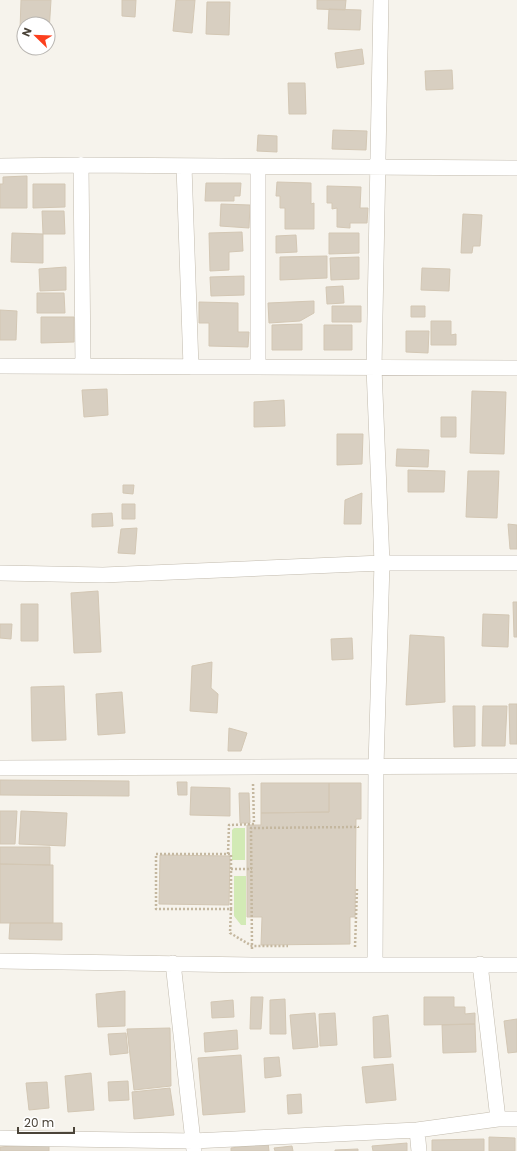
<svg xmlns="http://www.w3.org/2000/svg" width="517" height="1151" font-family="Poppins,sans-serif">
  <rect width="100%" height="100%" fill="#f6f3ec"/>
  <path fill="#d2eab5" d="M234,828H245V860H232V830Z
    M234,876H246V925H241L234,916Z"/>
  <path fill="#d8cfc1" stroke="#d3c7b4" d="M21,0H51L49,32H48V24H24V30H20Z
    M122,0H136L135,17L122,16Z
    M176,0H195L192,33L173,31Z
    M317,0H346L345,10L317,9Z
    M207,2H230L229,35L206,34Z
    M329,9L361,10L360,30L328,29Z
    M362,49L364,64L337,68L335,53Z
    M452,70L453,89L426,90L425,71Z
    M288,83H305L306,114H289Z
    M333,130L367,131L366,150L332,149Z
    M258,135L277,136V152L257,151Z
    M27,176V208H0V184H3V177Z
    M277,182L311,183V204L314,203V229H285V208H280V196H276Z
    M206,183H241L240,196H234V201H205Z
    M33,184H65V207L33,208Z
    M327,186L361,187L360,208H368L367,223H350V228L337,227V208L332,209V203H327Z
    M221,204L250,205L249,228L220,226Z
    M42,211H64L65,234H43Z
    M463,214L482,215L480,246H473L472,253H461Z
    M242,232L243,251L229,252V270L210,271L209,233Z
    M12,233L43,234V263L11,262Z
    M329,233H359V253L329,254Z
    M296,235L297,252L276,253V236Z
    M327,256V278L280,280V257Z
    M359,257V279L331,280L330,258Z
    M66,267V290L40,291L39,269Z
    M422,268L450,269L449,291L421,290Z
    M244,276V295L211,296L210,277Z
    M343,286L344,303L327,304L326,287Z
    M37,293H64L65,313H37Z
    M314,301V313L300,321L269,323L268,303Z
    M199,302L238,303V332H249L248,347L209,346V323H199Z
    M332,306H361V322H332Z
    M411,306H425V317H411Z
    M0,310L17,311L16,340H0Z
    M41,317H74V342L41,343Z
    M431,321H451V335L456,334V345H431Z
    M302,324V350H272V325Z
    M324,325H352V350H324Z
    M406,331H429L428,353L406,352Z
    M107,389L108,415L84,417L82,390Z
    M472,391L506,392L504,454L470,453Z
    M284,400L285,426L254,427V402Z
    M441,417H456V437H441Z
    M337,434H363L362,464L337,465Z
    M397,449L429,450L428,467L396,466Z
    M408,470L445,471L444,492H408Z
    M468,471H499L497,518L466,517Z
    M123,485H134L133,494L123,493Z
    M362,493L361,524H344L345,500Z
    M122,504H135V519H122Z
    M112,513L113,526L92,527V514Z
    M508,524L517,525V549H510Z
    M137,528L135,554L118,553L121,529Z
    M98,591L101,652L74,653L71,593Z
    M513,602H517V637H514Z
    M21,604H38V641H21Z
    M483,614L509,615L508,647L482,646Z
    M0,624H12L11,639L0,638Z
    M410,635L444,637L445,702L406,705Z
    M352,638L353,659L332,660L331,639Z
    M212,662L211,688L218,694L217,713L190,711L192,666Z
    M64,686L66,740L32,741L31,687Z
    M122,692L125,733L98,735L96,694Z
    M509,704H517V744H510Z
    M453,706H475V746L454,747Z
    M483,706H507L505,746H482Z
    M229,728L247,733L241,751H228Z
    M0,780L129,781V796L0,795Z
    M177,782H187V795H178Z
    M261,783H329V812L261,813Z
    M329,783H361V819H356L355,917H350V944L261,945L262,917H247V825H261V813L329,812Z
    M191,787L230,788V816L190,815Z
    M239,793H249L250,823H240Z
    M0,811H17L15,844H0Z
    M21,811L67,813L65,846L19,844Z
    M0,847H50V865L0,864Z
    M160,855L230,856L229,905L159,904Z
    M0,864L53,865V923H0Z
    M10,923H62V940L9,939Z
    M125,991V1026L98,1027L96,994Z
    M251,997H263L261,1029H250Z
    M424,997H454V1007H465V1014L475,1013V1024L424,1025Z
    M285,999L286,1034H270V1000Z
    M233,1000L234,1017L212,1018L211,1002Z
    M315,1013L318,1047L293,1049L290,1015Z
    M335,1013L337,1045L320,1046L319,1014Z
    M388,1015L391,1057L374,1058L373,1017Z
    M517,1019V1052L508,1053L504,1021Z
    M475,1024L476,1052L443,1053L442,1025Z
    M170,1028L171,1086L134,1090L127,1029Z
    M237,1030L238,1049L205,1052L204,1033Z
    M126,1033L128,1053L110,1055L108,1034Z
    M241,1055L245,1112L203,1115L198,1058Z
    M279,1057L281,1076L265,1078L264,1058Z
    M393,1064L396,1100L366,1103L362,1067Z
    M91,1073L94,1110L68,1112L65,1076Z
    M128,1081L129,1100L109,1101L108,1082Z
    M47,1082L49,1108L29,1110L26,1083Z
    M170,1088L174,1115L134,1119L132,1092Z
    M301,1094L302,1113L288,1114L287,1095Z
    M489,1137L515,1138V1151H489Z
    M484,1139V1151H432V1140Z
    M49,1143V1151H0V1147Z
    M268,1143L269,1151H231V1148Z
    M407,1143V1151H373L372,1146Z
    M292,1146L293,1151H275L274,1148Z
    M358,1149V1151H335V1150Z"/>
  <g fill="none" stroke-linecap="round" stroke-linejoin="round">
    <g stroke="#c2bbae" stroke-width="16">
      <path id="street" d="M81,165L83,366
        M0,166L81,165L517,168
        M184,166L191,367
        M258,167V367
        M0,366L517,368
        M0,573L103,575L382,563H517
        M0,768L517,766
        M0,961L252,965H517
        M173,963L194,1150
        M375,964L376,766L382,563L374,368L381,0
        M480,964L498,1119
        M417,1130L419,1151
        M0,1138L193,1141L417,1130L498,1119H517"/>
    </g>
    <path stroke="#c4b79f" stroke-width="2.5" stroke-dasharray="2 2" stroke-linecap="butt" d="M156,854H231V909H156Z
      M228,854L229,825L254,824L253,784
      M231,869H252
      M231,909L230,933L252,946H288
      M355,947L357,889
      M252,949L251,828L358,827V828"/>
    <use href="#street" stroke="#fff" stroke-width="15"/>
  </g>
  <g transform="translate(36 36) rotate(293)"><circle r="19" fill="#ffffff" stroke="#b7b4b0"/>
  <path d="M0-3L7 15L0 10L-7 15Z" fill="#fc3f1d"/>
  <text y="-6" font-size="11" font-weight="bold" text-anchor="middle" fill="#4b4439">N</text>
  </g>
  <path d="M18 1127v6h56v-6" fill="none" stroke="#4b4439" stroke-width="2"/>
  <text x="24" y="1127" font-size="12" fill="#4b4439" stroke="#ffffff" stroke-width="3" paint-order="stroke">20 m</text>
</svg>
